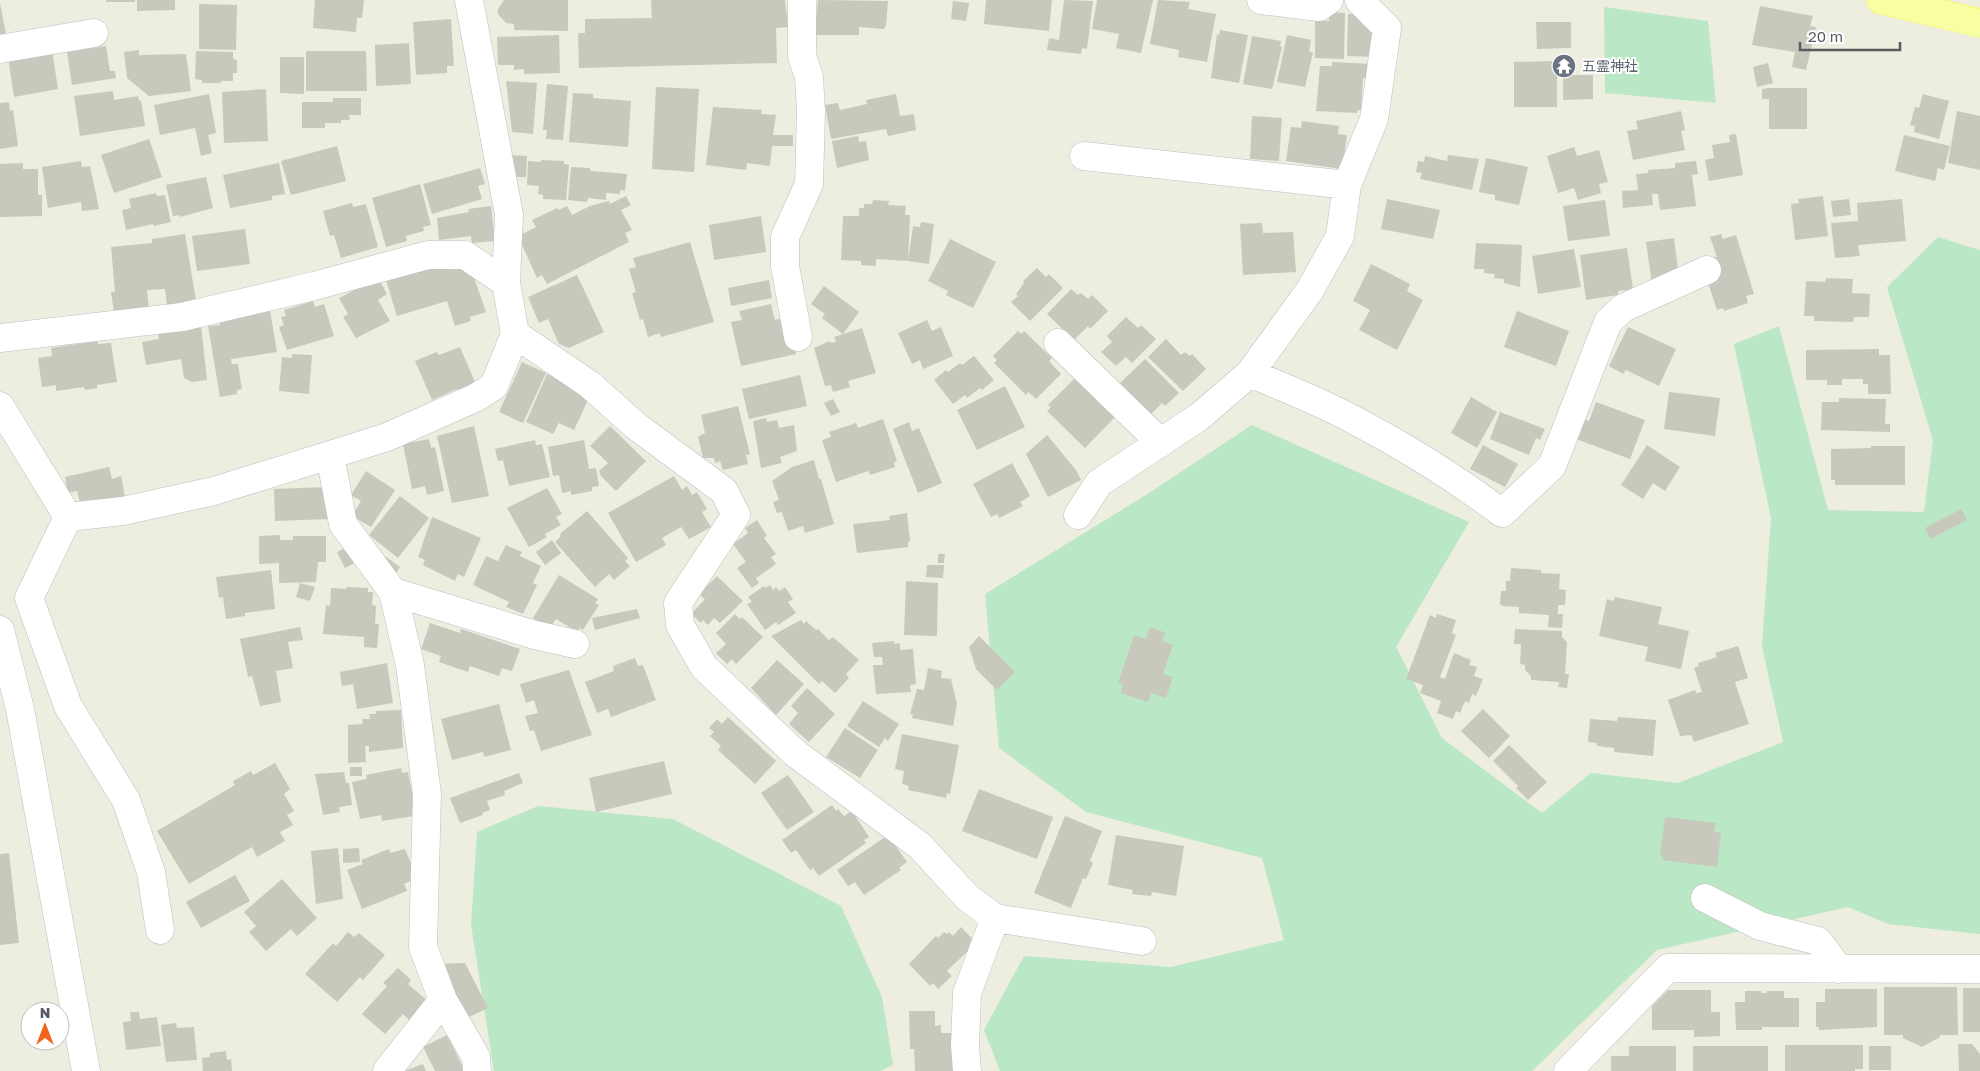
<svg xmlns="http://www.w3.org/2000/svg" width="1980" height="1071" font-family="'Golos Text','Noto Sans JP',sans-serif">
  <rect width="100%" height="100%" fill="#edede0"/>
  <path fill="#bae7c5" d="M1604,7L1708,21L1716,103L1605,93Z
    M1938,237L1980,250V934L1888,924L1848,907L1657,950L1532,1071H1000L984,1030L1024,956L1171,967L1284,940L1262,858L1086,812L999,748L985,594L1146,495L1252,425L1469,522L1396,647L1442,738L1542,813L1591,773L1678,783L1783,742L1762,646L1771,518L1734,344L1779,326L1828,510L1924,512L1933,440L1887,287Z
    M538,806L673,819L841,906L882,997L893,1065L880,1071H494L471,925L477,832Z"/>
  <path fill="#c8c8bd" d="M106,0H135V2H106Z
    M137,0H175V10L137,11Z
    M315,0H364L362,18H357L356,32L313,28Z
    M504,0H568V31L514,30V24L506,23L498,14V9Z
    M651,0H785L788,27L776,28L777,63L579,68L578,33H585V19L652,18Z
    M818,0L888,1L886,25L884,29L859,27V35H815Z
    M986,0H1052L1049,31L984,24Z
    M1064,0L1093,1L1087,49L1082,48L1081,54L1047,50L1049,38L1059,40Z
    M1097,0H1153L1141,53L1116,48L1119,34L1092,29Z
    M1158,0L1190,2L1188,9L1216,14L1207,62L1178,57L1179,50L1150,44Z
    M953,1L969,3L966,21L951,19Z
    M0,3L6,34L0,35Z
    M199,4L237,5L236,50L199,49Z
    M1760,6L1813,16L1810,26L1816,27L1806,70L1792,67L1795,52L1752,45Z
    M1329,12L1345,13L1344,59L1315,58V20L1329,21Z
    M1348,14H1363L1362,25H1375L1374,57L1347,56Z
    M451,19L454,66H447V73L416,75L413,22Z
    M1536,22H1571V48L1537,49Z
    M1220,30L1248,35L1239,83L1211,78L1217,34L1219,35Z
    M559,35L560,73L524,74V69L514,70V65H498L497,37Z
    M1287,35L1311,40L1309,52H1313L1305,87L1277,82Z
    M1252,36L1281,41L1280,46L1282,47L1272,89L1243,84Z
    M409,43L411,84L376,86L375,45Z
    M106,46L110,71H115L116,78L72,85L67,52Z
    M52,50L58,89L14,97L8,57Z
    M139,50V55L186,54L191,91L149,96L127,78L124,52Z
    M196,51L233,52V59L237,60V73H233V81H221V83H202V80L195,79Z
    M306,51H366L367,91H306Z
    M280,57H304V94L280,93Z
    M1557,61V107H1514V62Z
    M1332,62L1372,64L1371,78H1363L1361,110H1358L1357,113L1316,111L1320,66H1332Z
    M1768,63L1773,83L1757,87L1753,67Z
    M1563,75H1593V99L1563,100Z
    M506,81L537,83L533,134L512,132Z
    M547,84L568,86L563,140L546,139L547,130H543Z
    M656,87L699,89L694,172L652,169Z
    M1769,88H1807V129H1769V99H1762V89Z
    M266,89L268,141L224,143L222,92Z
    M113,91L114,100L138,96L139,101L141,100L145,126L80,136L74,96Z
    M573,93L593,94V98L631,101L628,147L569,142Z
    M209,94L216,133L208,135L212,153L201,156L195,128L160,135L154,105Z
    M896,94L900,116L914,114L916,130L888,136L886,129L831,139L825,105L838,103L840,110L867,104L866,100Z
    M1923,94L1949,101L1939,139L1914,132L1915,126L1910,125L1915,107L1919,108Z
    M333,98H361V115H349L350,120H341V123H325V128H302V102H333Z
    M9,102L10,111L13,110L18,146L0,149V103Z
    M713,107L762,110L761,114L776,115L773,135H793V146H772L770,166L747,163L746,170L706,165Z
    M1681,111L1685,130L1681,131L1685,150L1633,160L1627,131L1638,129L1636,121Z
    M1957,111L1980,116V170L1948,163Z
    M1252,116L1282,118L1279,161L1250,159Z
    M1302,121L1339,126L1338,134L1347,135L1342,169L1286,161L1291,127L1301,128Z
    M1736,134L1743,175L1709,181L1705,160L1714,158L1712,145L1730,142L1729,135Z
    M1904,135L1950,146L1944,170L1938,168L1935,181L1895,171Z
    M858,136L859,142L866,141L869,160L837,168L832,141Z
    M149,139L162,177L114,193L101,155Z
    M337,146L346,181L291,195L281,161Z
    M1574,147L1577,156L1599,150L1608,182L1599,184L1601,193L1578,200L1574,188L1558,193L1547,156Z
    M508,155L527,156L526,177H513Z
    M1448,155L1479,159L1472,190L1420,179L1422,173L1416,172L1418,161L1424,162L1425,156L1447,161Z
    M1486,158L1528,167L1519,205L1495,200V195L1479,192Z
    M541,160L564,161V164L569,165L566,200L543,199V195L538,194L539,186L527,185L528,161L541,162Z
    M81,161L82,167L90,166L99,209L82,211L81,202L48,208L42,167Z
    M1696,161L1698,174L1692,175L1696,206L1660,210L1658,194H1652L1653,205L1623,208L1622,191L1638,190L1636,174L1648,173V170L1675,168V163Z
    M23,163V169H38V195H42V216L0,217V164Z
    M279,163L285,194L272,196V200L230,208L223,175Z
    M571,167L590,168V171L627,174L625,191L620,190V194L606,193V200L588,198L587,202L568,200Z
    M480,168L485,184L478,186L482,199L432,214L423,184Z
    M206,177L213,208L180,217V215L173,216L166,185Z
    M420,184L431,225L423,227L424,231L406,236L407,241L386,247L372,198Z
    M156,193L157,196L165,195L171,222L154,226L153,224L126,230L122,210L131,208L129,199Z
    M626,196L631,205L621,210L632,230L625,233L629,242L547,284L542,275L537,278L518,236L536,227L532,220L557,208L559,210L567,206L572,215L590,206L609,201L610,204Z
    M1823,196L1828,236L1795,240L1791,204L1799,203L1798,199Z
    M1387,199L1440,210L1433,239L1381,229Z
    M1849,199L1851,215L1833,217L1831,201Z
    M1902,199L1906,241L1858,245L1860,256L1835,258L1831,223L1858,221L1857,203Z
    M873,200L889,201L888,205L906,206L905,215H910L908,261L876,259V266L861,265V261L841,260L843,216H859V208H864V204H872Z
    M1605,200L1610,236L1568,241L1563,206Z
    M352,203L353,207L366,204L378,247L341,258L334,235L330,236L323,211Z
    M491,206L495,241L472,243L471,236L439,240L437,218L469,212L468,209Z
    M761,216L766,252L714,260L709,225Z
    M921,222L934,224L929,264L908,261L913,226L920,227Z
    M1262,223L1263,233L1293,232L1296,272L1243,275L1240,224Z
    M245,229L250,264L197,271L192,236Z
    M185,234L196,301L167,305L165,289L147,290L149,310L114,313L111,292H115L111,247L152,243V239Z
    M1721,234L1723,239L1736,235L1754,294L1746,296L1748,303L1724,311L1723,308L1717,310L1705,274L1711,258L1717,257L1710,237Z
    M1674,238L1678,270L1652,284L1646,242Z
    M950,239L996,262L973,308L946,295L948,291L928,281Z
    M690,242L714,322L661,337L660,333L648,337L643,319L640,320L632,293L636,292L629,269L636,267L633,258Z
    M1476,243L1522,245L1520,287L1504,283V279L1494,278L1495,274L1484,273V269H1474Z
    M1627,248L1633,289L1618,291V295L1586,300L1580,255Z
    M1574,249L1581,287L1538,294L1532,256Z
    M446,258L449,270L463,267L472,272L486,312L470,317L471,321L455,326L447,301L397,316L385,277Z
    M1371,264L1410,284L1407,291L1423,300L1397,350L1359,330L1370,310L1353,301Z
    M1037,268L1046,277L1049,274L1063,288L1030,321L1011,302L1018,296L1016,294L1024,283L1023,281Z
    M577,275L604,332L569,348L559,344L548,319L539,323L528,297Z
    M378,278L387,294L378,300L390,321L356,338L343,317L348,314L339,298Z
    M1826,278L1853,279L1852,293L1870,294L1869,317H1854L1853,322L1814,321V316H1804L1806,281L1825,282Z
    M769,280L772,298L731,306L728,288Z
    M824,286L859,312L843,334L822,318L825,314L811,304Z
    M1071,289L1078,295L1081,293L1088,299L1092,295L1108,311L1090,329L1088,326L1074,340L1047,314Z
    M313,301L315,307L324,304L334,336L287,350L279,327L284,325L281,317L286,316L284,310Z
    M771,304L775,320L784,318L790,326L796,354L741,366L731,322L742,320L739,311Z
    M270,310L277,352L231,359L232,364H238L242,389L237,390V394L220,397L208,326L220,325L219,318Z
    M1517,311L1569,331L1556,366L1504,347Z
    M1126,317L1138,328L1141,325L1156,339L1132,363L1126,357L1116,366L1101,352L1112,342L1107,336Z
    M927,320L932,331L941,327L953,356L923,369L920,360L912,364L898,333Z
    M201,326L207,380L192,382L184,378L181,359L146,365L142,342L159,339L158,333Z
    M1628,327L1676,349L1659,386L1626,370L1623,374L1609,366Z
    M862,328L876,373L848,381L850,387L833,392L831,385L825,386L814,348L830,341L831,343L836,342L834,337Z
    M1018,331L1021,334L1024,331L1052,358L1049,361L1061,374L1036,399L1028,392L1026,395L994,363L997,360L993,356Z
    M1166,339L1181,355L1185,352L1190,356L1192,354L1206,369L1183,391L1148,357Z
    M97,341L98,344L111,343L117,382L97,385V388L85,390L84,387L56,391V385L42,387L38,358L52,356L51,348Z
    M460,347L477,387L460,395L457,389L432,400L415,361L437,352L439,355Z
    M1879,349V355H1890L1891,394H1868V384H1863V379H1842V385H1827V380H1806V350Z
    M292,354L312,355L309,394L279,391L282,357L292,358Z
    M974,356L994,380L982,390L980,388L967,398L965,395L953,404L934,380L946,370L948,372L960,363L962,365Z
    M1145,359L1179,393L1165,406L1162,403L1151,414L1120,383Z
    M522,362L546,373L523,423L499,412Z
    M547,374L580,389L578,394L589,398L574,430L559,423L553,434L526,422Z
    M800,375L807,406L749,419L742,389Z
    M1076,377L1116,416L1085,448L1047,411L1051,407L1048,405Z
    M1005,386L1025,427L977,450L957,410Z
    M1669,392L1720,398L1715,436L1664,429Z
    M1471,397L1497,412L1477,448L1451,433Z
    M1839,398L1886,399L1885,424H1890V432L1821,430L1822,402H1839Z
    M833,399L840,412L831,416L824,403Z
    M1596,402L1645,420L1630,459L1576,439L1584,419L1589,421Z
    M738,406L750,454L746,455L748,464L723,470L720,461L715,463L714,458H703L698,437L705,433L701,415Z
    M1500,412L1545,429L1540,440L1536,438L1529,455L1490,439Z
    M766,418L767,422L777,420L779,428L794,425L797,451L780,457L782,463L761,468L753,421Z
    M883,419L897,461L894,462L895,467L870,475L868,471L836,482L822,440L831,437L829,432L856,423L858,428Z
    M909,422L912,431L919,428L942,483L918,493L893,429Z
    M474,426L489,496L452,503L437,436Z
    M610,426L646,461L616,491L601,476L599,471L608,463L590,446Z
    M1047,435L1076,470L1081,480L1048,497L1026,454Z
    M429,439L431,448L435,447L444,491L427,495L425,486L412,489L403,444Z
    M535,440L536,445L542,444L550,477L509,486L503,460L498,461L495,449Z
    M584,440L589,469L596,468L599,486L592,487V491L571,495V491L562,493L559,475L553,476L548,447Z
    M1483,445L1518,464L1505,487L1470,469Z
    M1647,445L1680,467L1665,491L1653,483L1643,499L1621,485Z
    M1871,446H1905V485H1835V480H1831V449L1871,448Z
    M814,460L819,479H821L834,524L805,533L803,526L788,531L782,512L777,513L773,502L779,500L772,481L792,467Z
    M1012,463L1030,496L1020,502L1023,506L999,518L997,514L991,517L973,484Z
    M109,467L112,479L121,476L125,497L81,507L77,491L68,493L65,477Z
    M366,471L395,490L371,527L352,516L361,501L351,495Z
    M674,476L682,490L687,486L692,495L697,492L707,509L702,512L711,527L689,539L681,527L662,538L666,545L636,562L608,513Z
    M328,487L330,519L275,521L274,489Z
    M547,488L562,514L556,517L561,525L545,534L547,537L529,547L507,508Z
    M400,496L429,518L398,558L369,535Z
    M1961,509L1967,520L1930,539L1925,528Z
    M587,511L628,558L625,561L630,566L614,580L609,574L595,587L555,542L561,536L560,534Z
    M907,513L910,541L908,542V547L857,553L853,524L890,520L889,516Z
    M432,517L481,538L464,577L458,574L455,581L423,565L425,560L418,557Z
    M757,520L767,536L764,538L776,554L771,557L776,564L756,578L759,583L752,588L737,568L746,562L733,544L748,533L745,528Z
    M280,535V540H293V536H326V562H318L316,582L279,583V563L259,564V536Z
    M552,540L561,553L545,565L536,552Z
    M506,545L522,552L520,556L541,566L533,583L537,585L523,614L506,607L509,602L473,585L486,556L498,561Z
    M349,546L357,562L345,568L337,552Z
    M382,554L400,567L394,576L376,562Z
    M938,554H945L944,563H938Z
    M927,565H944L943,578L926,577Z
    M1511,568L1541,570V573L1560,574L1559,589L1566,590L1565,605H1558V614H1563L1562,628L1548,627L1549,615L1519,613V607L1503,606L1500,604L1501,591H1506V581H1510Z
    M271,570L275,609L245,613V616L226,619L223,597L219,598L216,577Z
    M559,575L598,599L595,603L599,605L583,630L580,628L577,632L556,619L550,628L533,618Z
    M717,576L743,601L720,623L714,618L708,625L703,620L701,623L691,614L705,599L699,594Z
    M906,581L938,583L937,636L904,635Z
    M300,583L315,587L310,601L296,597Z
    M770,585L773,590L776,587L779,591L785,587L793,599L788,602L796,613L778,625L776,622L765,630L747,604L752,602L748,597L764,586L765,588Z
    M346,587L368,588V592H373L372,605L376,606L375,624H379L377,648L364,647V637L323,634L326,605L330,606L331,588L346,589Z
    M1615,597L1662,607L1658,624L1689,631L1681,669L1645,661L1648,647L1599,636L1607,599L1614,601Z
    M637,609L640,618L595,630L592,618Z
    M735,614L740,619L742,617L763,637L736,664L732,659L727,664L716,653L726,644L716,633Z
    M1437,614L1456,620L1452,633L1456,635L1440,677L1445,679L1454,653L1471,660L1469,665L1477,667L1474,676L1483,679L1476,696L1472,694L1469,703L1465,701L1460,713L1456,711L1453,719L1437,713L1441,701L1420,693L1423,685L1406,679L1430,615L1436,618Z
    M801,620L804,624L806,621L816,630L818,629L829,640L833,637L859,660L846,674L849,678L835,693L822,681L819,684L771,636Z
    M430,623L460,633L461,629L520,649L512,671L502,668L499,676L470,666L468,672L439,662L441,656L421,649Z
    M300,627L303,640L288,642L293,668L276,671L281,702L260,706L252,676L248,677L240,639Z
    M1150,627L1166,633L1162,641L1173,645L1163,674L1173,677L1166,698L1151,693L1148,702L1121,693L1123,684L1118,683L1134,635L1146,639Z
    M1515,629L1562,631V637L1567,642L1565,674H1569L1567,688L1558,687L1559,682L1531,680V676L1525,670V665L1520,664L1521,644H1514Z
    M979,636L1015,672L997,690L976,669L969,647Z
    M894,641V644L900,643V650L913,649L916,684L910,685L911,692L876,694L873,665H883L882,657H874L872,643Z
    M1738,646L1748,678L1735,682L1749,724L1694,742L1691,735L1680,736L1668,700L1695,690L1696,693L1702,692L1694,668L1699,666L1698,663L1717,657L1715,653Z
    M635,658L638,666L643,665L656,700L611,717L608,709L597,713L585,682L614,671L613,666Z
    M777,660L804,684L776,715L751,688Z
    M387,663L393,703L357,709L353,684L342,686L340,672Z
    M928,668L942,671L941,678L951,679L957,704L953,726L912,718L913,714H910L917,689L924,690Z
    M569,670L592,735L541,751L534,730L530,731L525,716L538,713L534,700L526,703L520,684Z
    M807,688L835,714L809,742L789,724L798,713L791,706Z
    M863,701L899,724L888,741L885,738L879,747L847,726Z
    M499,704L511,750L484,757L483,752L452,760L441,719Z
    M1483,709L1510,736L1489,758L1461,731Z
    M401,710L403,748L369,752V746H365L366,762L348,763V725L363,724L362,719H370L369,714H376V711Z
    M728,717L776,761L755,784L718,750L721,746L710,736L714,732L709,728L717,719L722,724Z
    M1618,717L1656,720L1653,756L1614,752V748L1597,746V743L1588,742L1590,719L1617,721Z
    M845,728L878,750L860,778L826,757Z
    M902,734L959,745L950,794L947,793L946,798L908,790L909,786L902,784L904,771L895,769Z
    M1509,745L1547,782L1528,800L1516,788L1518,786L1493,761Z
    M664,761L672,794L596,812L589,778Z
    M275,763L290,789L284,794L294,811L287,815L293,825L280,832L285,841L257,857L252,847L189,884L157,831L235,785L233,781L251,771L253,775Z
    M350,767H362V776H350Z
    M401,768L402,773L408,772L415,808L412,809L414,816L382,821L381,815L360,819L352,782L367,779L366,775Z
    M344,772L346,783H349L352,805L339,807L340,812L323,815L315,774Z
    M519,773L523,783L504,791L505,795L487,801L490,810L482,813L483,815L460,823L450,798Z
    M788,775L814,812L787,830L761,793Z
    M979,789L1053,817L1037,859L962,831Z
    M832,805L836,811L838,809L844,816L852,811L869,837L864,840L866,843L819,876L813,868L810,870L796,850L791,853L782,840Z
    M1065,816L1102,831L1090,861L1093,863L1086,879L1083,878L1071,908L1034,893Z
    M1665,817L1716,823L1714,832L1721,833L1717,867L1663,860V857L1660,856Z
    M888,835L907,862L899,868L901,870L864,895L855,882L848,886L837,870Z
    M1116,835L1184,846L1176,896L1152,892L1151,896L1132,894L1133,890L1108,885Z
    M338,848L343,899L316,904L311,851Z
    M359,848L360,862L343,863V849Z
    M389,849L390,853L405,849L417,878L404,884L407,891L362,909L347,870L363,864L361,860Z
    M9,853L19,943L0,945V854Z
    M235,875L250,901L201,928L186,902Z
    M282,879L317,918L297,936L291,929L266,951L249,932L256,926L244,912Z
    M961,927L976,943L947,971L952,976L938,989L933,983L930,986L909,964L936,936L938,938L944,932L947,934L949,932L953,936Z
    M348,932L354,937L359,933L385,955L363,980L360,977L337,1002L305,974L333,943L336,946Z
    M465,963L488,1008L467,1018L440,964Z
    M398,968L411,980L408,984L429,1002L411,1022L403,1014L385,1034L362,1014L387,986L383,983Z
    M1884,987H1957L1958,1035H1940V1037L1922,1047L1903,1038V1035H1884Z
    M1963,988H1980V1032H1963Z
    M1825,989H1877V1027L1819,1030V1027H1816V1002H1825Z
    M1668,990H1711V1012H1720V1036L1694,1037V1030H1652V1006Z
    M1745,991H1761V993H1767V991H1784V998H1799V1027H1762V1030H1736L1735,1002H1745Z
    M909,1011H935V1026L941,1025V1033H951V1042H955L956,1071H915L914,1049H910Z
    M130,1012H139L140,1019L157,1017L161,1046L126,1050L123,1022L131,1021Z
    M176,1023L177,1028L194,1027L197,1060L166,1062L161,1025Z
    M447,1035L465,1071H435L423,1047Z
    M1958,1044H1972L1980,1054V1071H1959Z
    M1785,1045H1863V1069H1855V1071H1785Z
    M1629,1046H1676V1071H1611V1056H1629Z
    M1693,1046H1768V1071H1693Z
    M1869,1046H1891V1070H1869Z
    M226,1051L227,1060L231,1059L232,1071H203L202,1058L210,1057V1053Z
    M423,1064L426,1071H404Z"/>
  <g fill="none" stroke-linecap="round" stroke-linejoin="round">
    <g stroke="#bdbec5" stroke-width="29">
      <path id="minor" d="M1261,0L1319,7L1329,0
        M0,49L94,33
        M1084,156L1347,185
        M515,334L589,384L636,426L724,491L736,515L678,603L680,625L704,667L795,753L920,846L967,897L995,918L1142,941
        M798,337L785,266V237L809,184L811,111L809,77L802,56V0
        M0,338L182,317L314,286L428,255H465L506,283
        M1058,343L1161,443
        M1250,373C1284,388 1321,402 1354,420C1406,447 1455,478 1502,513L1552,466L1608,322L1623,308L1707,270
        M0,406L68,517L123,511L214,491L330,455L387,437L477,397L494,386L515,334L506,283L509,215L469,0
        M330,455L343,524L393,592L410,665L427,794L423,947L443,1000L476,1057L477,1071
        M1078,515L1099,483L1199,417L1250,373L1310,290L1340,236L1347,185L1374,119L1387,28L1359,0
        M68,517L29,598L68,706L126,800L151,872L160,930
        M393,592L535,635L575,644
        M0,630L20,709L86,1071
        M1705,898L1760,926L1818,941L1839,969
        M387,1071L443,1000
        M967,1071L965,1045L967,993L995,918
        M1568,1071L1668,968L1980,969"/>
    </g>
    <g stroke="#fbf54b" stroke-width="29">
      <path id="major" d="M1881,0L1980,23"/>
    </g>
    <use href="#minor" stroke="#fff" stroke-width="28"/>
    <use href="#major" stroke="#f8ffa3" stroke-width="28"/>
  </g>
  <defs>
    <g id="temple-disc" transform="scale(1.25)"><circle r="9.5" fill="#6b7280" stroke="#fff"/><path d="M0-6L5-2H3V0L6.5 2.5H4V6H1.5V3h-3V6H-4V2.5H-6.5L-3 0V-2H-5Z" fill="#fff"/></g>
  </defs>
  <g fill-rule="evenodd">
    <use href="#temple-disc" x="1564" y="66"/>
  </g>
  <g text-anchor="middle" stroke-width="4" stroke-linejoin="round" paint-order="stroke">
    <g font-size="14" fill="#5b616d" stroke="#fff" text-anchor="start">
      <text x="1582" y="71">五霊神社</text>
    </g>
  </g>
  <g transform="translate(45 1026)"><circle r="24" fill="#ffffff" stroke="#bdbdc0"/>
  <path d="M0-4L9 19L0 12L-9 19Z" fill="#f5631e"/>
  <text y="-8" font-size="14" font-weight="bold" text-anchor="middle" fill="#595b62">N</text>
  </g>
  <path d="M1800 42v8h100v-8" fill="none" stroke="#595b62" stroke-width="2.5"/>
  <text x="1808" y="42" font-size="15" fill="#595b62" stroke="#ffffff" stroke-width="4" paint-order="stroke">20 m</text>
</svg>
